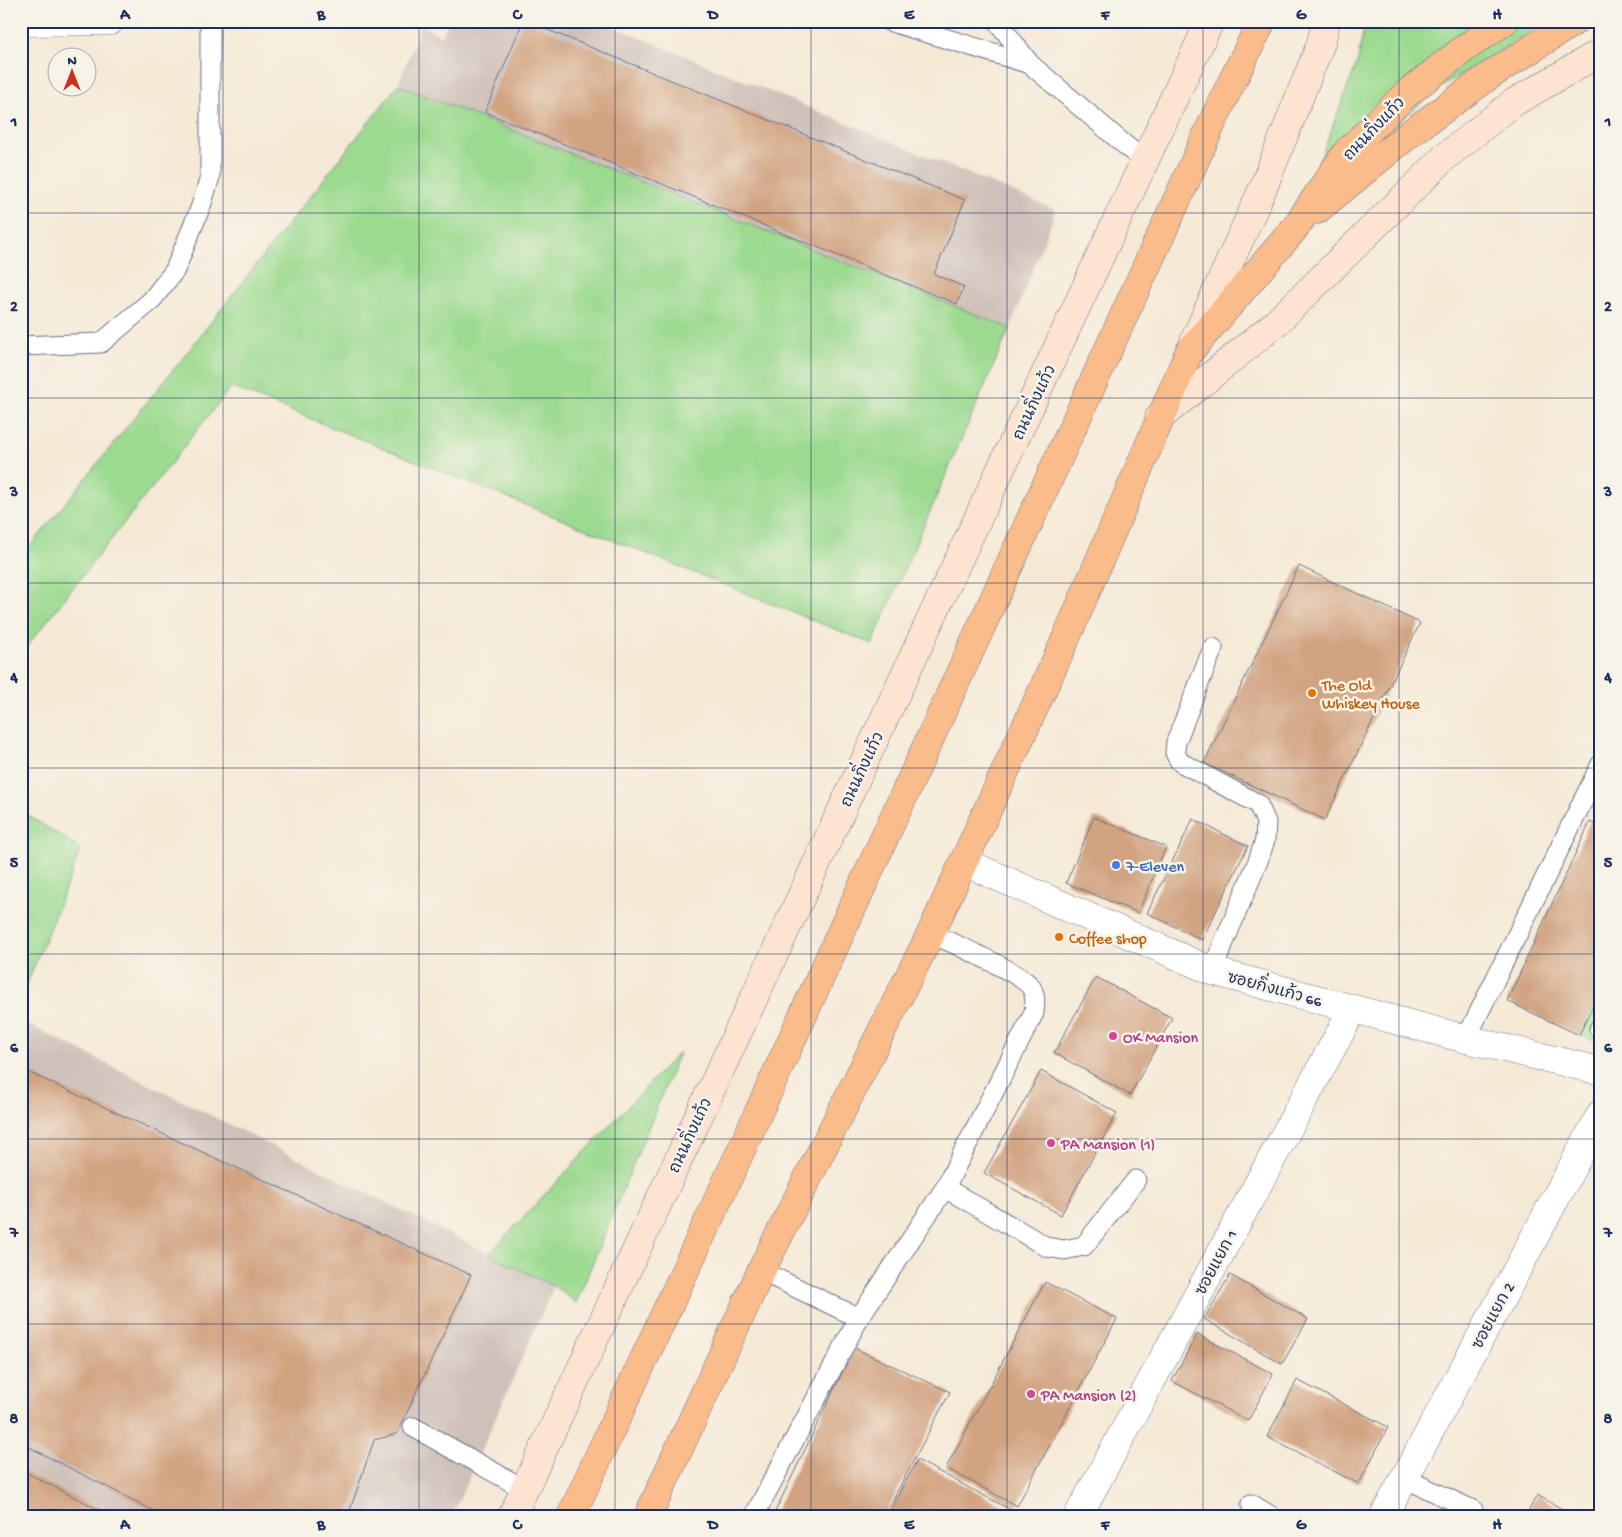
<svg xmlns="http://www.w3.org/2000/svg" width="1622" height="1537" font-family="'Gochi Hand','Playpen Sans Thai',sans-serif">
  <rect width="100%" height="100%" fill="#f7f3e8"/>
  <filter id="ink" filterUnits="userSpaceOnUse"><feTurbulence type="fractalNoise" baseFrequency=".02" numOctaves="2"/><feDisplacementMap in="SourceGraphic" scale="10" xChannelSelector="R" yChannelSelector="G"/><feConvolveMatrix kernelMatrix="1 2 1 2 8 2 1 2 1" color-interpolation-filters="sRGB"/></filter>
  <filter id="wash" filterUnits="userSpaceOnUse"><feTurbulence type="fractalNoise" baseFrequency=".0096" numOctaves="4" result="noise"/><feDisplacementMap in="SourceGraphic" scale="20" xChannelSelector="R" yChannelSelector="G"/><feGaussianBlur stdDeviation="1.12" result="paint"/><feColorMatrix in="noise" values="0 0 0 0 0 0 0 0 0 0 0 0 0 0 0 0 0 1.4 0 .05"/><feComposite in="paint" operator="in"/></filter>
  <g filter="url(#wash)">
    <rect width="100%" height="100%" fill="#f5e9d5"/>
    <path fill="#cfc1ba" d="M449,21H600L1056,210L1010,328L398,85L421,25L441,36Z
      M21,1021L554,1286L452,1516H21Z"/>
    <path fill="#9cda90" stroke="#5c8477" d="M1365,21H1548L1441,87L1306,196L1358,60Z
      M398,85L1010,328L872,644L231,387L21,654V558L182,359Z
      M21,811L81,849L21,999Z
      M1601,989V1042L1579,1035Z
      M680,1051L576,1303L554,1286L489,1254Z"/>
    <g id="blocks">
      <path fill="#d1a381" d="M523,21H526L965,200L934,274L964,287L957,304L485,112Z
        M1299,566L1420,623L1325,820L1204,763Z
        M1094,817L1166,847L1138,913L1066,883Z
        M1193,819L1248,846L1202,940L1147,913Z
        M1590,822L1601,827V989L1579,1035L1507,1001Z
        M1096,977L1172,1018L1130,1095L1054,1053Z
        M21,1069L471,1275L397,1434L374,1440L348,1516H164L21,1443Z
        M1041,1071L1117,1113L1061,1215L984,1173Z
        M1230,1275L1308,1319L1282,1364L1204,1319Z
        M1045,1282L1117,1319L1017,1506L946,1468Z
        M1197,1334L1273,1374L1248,1421L1172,1381Z
        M854,1348L950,1392L884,1516H773Z
        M1297,1380L1388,1427L1359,1484L1267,1437Z
        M917,1460L1011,1510L1008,1516H887Z
        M21,1470L112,1516H21Z
        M1537,1495L1575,1516H1526Z"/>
    </g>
  </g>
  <g filter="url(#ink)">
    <use href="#blocks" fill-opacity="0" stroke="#677088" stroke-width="1"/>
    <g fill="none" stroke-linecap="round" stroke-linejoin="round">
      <g stroke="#677088" stroke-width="21">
        <path id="lane" d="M888,21L1030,64
          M997,21L1030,64L1145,162
          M21,346L101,343L151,301L175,270L201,206L210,177V21
          M1212,971L1258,861L1265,840L1266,822L1258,804L1180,762L1175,753L1176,742L1213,648
          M1599,1029H1601
          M1466,1039L1601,764
          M945,1188L1047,1247L1064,1250L1084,1246L1136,1180
          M761,1271L859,1318
          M413,1427L524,1489
          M1404,1478L1473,1510
          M1251,1504L1271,1516
          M754,1516L859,1318L945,1188L1034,1013C1035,1004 1036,995 1031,987C1020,972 951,943 931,933"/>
      </g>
      <g stroke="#677088" stroke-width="29">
        <path id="street" d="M21,22L110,21
          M964,862L1212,971L1466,1039L1601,1071
          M1078,1516L1353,1009
          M1384,1516L1601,1114"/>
      </g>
      <g stroke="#677088" stroke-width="29">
        <path id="secondary" d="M1194,341L1263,188L1321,43L1326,21
          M1159,418L1276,323L1445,157L1513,103L1601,52
          M512,1516L1210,21"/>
      </g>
      <g stroke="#677088" stroke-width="29">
        <path id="primary" d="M1317,210L1408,135L1489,76L1575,21
          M571,1516L749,1133L1220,106L1262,21
          M648,1516L761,1271L931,933L1064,643L1189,352L1295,228L1346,153L1405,95L1465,48L1505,21"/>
      </g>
      <use href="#lane" stroke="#fff" stroke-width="19"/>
      <use href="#street" stroke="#fff" stroke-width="28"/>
      <use href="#secondary" stroke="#fde4d1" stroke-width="28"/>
      <use href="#primary" stroke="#fabc8b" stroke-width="28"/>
    </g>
  </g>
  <path fill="none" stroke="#1b2f5e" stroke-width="1" stroke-opacity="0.55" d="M223,21V1516M419,21V1516M615,21V1516M811,21V1516M1007,21V1516M1203,21V1516M1399,21V1516M21,213H1601M21,398H1601M21,583H1601M21,768H1601M21,954H1601M21,1139H1601M21,1324H1601"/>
  <g fill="#e8710a" stroke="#f7f3e8" stroke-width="2">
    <circle cx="1312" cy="693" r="5"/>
    <circle cx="1059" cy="937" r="5"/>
  </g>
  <circle fill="#3f7fe0" stroke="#f7f3e8" stroke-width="2" cx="1116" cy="865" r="5"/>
  <g fill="#d1479c" stroke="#f7f3e8" stroke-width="2">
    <circle cx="1113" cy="1036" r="5"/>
    <circle cx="1051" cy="1143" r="5"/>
    <circle cx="1031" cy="1394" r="5"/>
  </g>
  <g text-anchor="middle" stroke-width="5" stroke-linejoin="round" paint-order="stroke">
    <g font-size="16" fill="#1b2f5e" stroke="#f7f3e8">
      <text transform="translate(1373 128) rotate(-46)" y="6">ถนนกิ่งแก้ว</text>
      <text transform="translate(1033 402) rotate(-65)" y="6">ถนนกิ่งแก้ว</text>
      <text transform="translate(861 769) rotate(-65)" y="6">ถนนกิ่งแก้ว</text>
      <text transform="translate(1275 988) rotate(15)" y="6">ซอยกิ่งแก้ว 66</text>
      <text transform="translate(689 1135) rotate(-65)" y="6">ถนนกิ่งแก้ว</text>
      <text transform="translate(1215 1262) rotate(-62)" y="6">ซอยแยก 1</text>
      <text transform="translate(1492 1315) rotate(-62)" y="6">ซอยแยก 2</text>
    </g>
    <g font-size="16" fill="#c56008" stroke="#f7f3e8" text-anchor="start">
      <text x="1322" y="690">The Old<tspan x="1322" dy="18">Whiskey House</tspan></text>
      <text x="1069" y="943">Coffee shop</text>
    </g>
    <g font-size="16" fill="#366cbe" stroke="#f7f3e8" text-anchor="start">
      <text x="1126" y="871">7-Eleven</text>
    </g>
    <g font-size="16" fill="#b23c85" stroke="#f7f3e8" text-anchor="start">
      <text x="1123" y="1042">OK Mansion</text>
      <text x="1061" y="1149">PA Mansion (1)</text>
      <text x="1041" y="1400">PA Mansion (2)</text>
    </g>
  </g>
  <rect width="1622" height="1537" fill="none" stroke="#f7f3e8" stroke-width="55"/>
  <g transform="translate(72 72)"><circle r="24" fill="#f7f3e8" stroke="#9fa5b1"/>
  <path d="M0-4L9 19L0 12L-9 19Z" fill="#c8321e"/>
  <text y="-8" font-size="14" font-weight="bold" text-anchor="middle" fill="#1b2f5e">N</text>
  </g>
  <rect x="28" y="28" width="1566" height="1482" fill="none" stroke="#1b2f5e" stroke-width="2"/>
  <g font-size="16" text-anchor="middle" font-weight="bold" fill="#1b2f5e">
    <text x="125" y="19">A</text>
    <text x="321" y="19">B</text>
    <text x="517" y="19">C</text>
    <text x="713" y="19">D</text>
    <text x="909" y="19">E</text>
    <text x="1105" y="19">F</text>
    <text x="1301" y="19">G</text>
    <text x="1497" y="19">H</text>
    <text x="14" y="126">1</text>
    <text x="1608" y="126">1</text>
    <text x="14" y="311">2</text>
    <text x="1608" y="311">2</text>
    <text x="14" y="496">3</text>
    <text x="1608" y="496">3</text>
    <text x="14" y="682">4</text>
    <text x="1608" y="682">4</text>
    <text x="14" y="867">5</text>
    <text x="1608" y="867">5</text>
    <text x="14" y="1052">6</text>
    <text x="1608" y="1052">6</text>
    <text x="14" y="1237">7</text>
    <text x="1608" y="1237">7</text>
    <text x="14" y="1423">8</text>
    <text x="1608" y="1423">8</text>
    <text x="125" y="1529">A</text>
    <text x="321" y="1529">B</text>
    <text x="517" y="1529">C</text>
    <text x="713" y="1529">D</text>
    <text x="909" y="1529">E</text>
    <text x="1105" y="1529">F</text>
    <text x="1301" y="1529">G</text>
    <text x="1497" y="1529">H</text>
  </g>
</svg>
